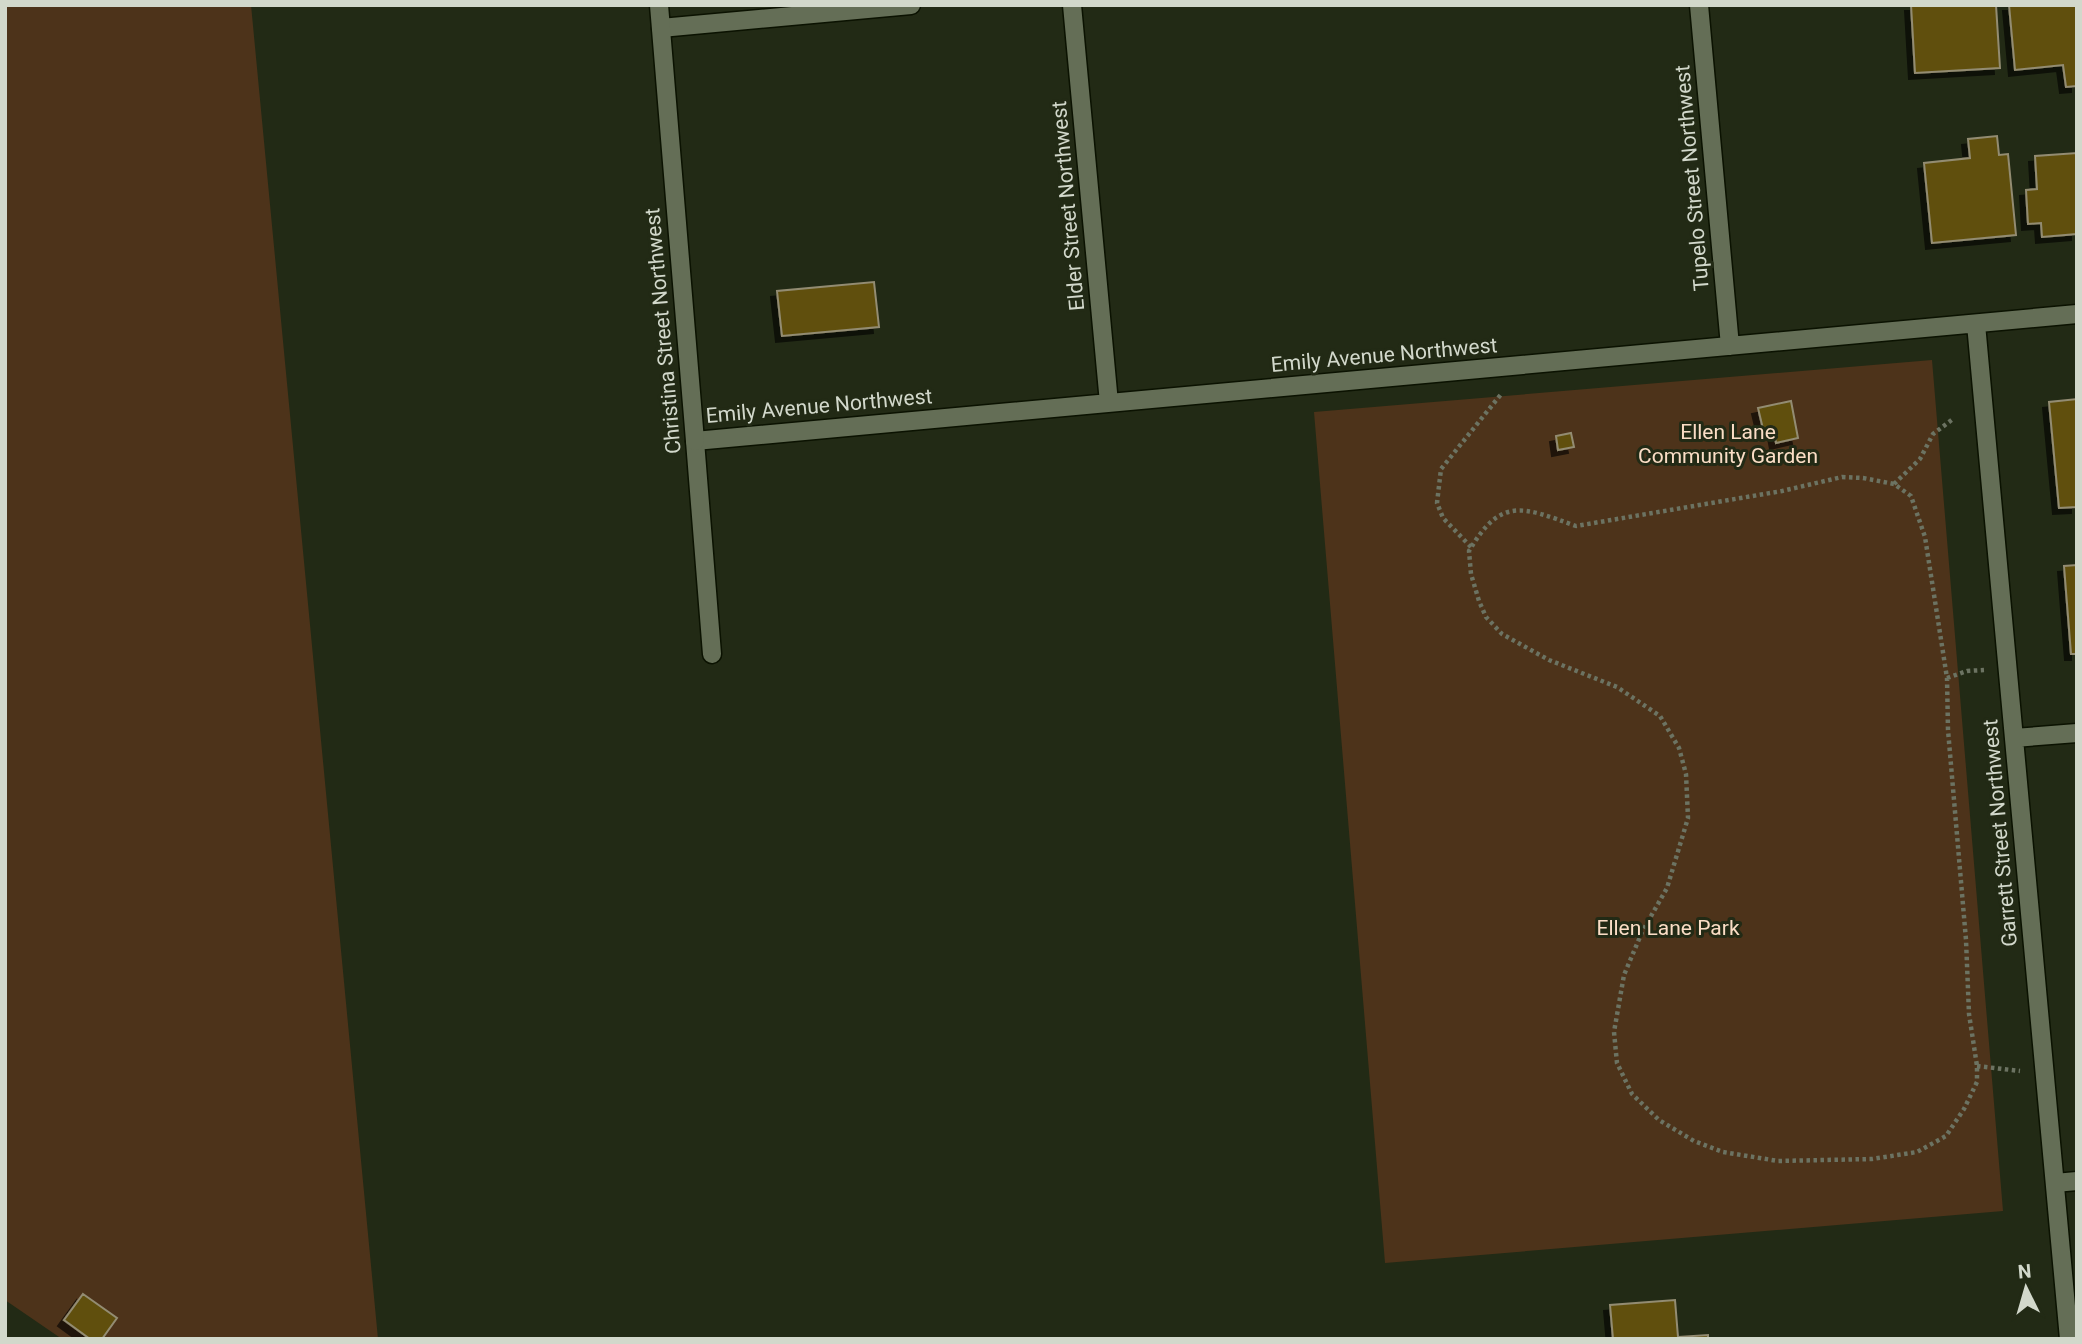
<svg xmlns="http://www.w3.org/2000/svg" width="2082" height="1344" font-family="Roboto,sans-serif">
  <defs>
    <filter id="shadow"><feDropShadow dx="-6" dy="6" stdDeviation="0" flood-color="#0009"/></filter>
  </defs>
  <rect width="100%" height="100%" fill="#222a15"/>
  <path fill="#4d331a" d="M5,5H251L378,1339H62L5,1300Z
    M1932,360L2003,1211L1385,1263L1314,412Z"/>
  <path fill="#60500e" stroke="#938c72" stroke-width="2" filter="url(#shadow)" d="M1911,5H1996L2000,68L1915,73Z
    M2009,5H2077V86L2066,87L2063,65L2015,70Z
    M1997,136L1999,155L2008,154L2016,235L1932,243L1924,163L1970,158L1968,139Z
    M2077,153V234L2042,237L2041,223L2028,224L2026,190L2037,189L2035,156Z
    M874,282L879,327L782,336L777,291Z
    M2077,399V507L2059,508L2049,402Z
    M1791,401L1798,438L1776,443L1773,427L1763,429L1758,408Z
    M1571,433L1574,447L1558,450L1556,436Z
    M2077,565V654H2071L2064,566Z
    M83,1294L117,1318L102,1339H90L64,1320Z
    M1675,1300L1678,1337L1708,1335V1339H1613L1610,1305Z"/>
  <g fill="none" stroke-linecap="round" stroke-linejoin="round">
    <g stroke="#0b1201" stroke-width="21">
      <path id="minor" d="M1072,5L1109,403
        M1699,5L1730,346
        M661,28L911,5
        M1976,324L2069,1339
        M712,654L695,441L2077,314
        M2014,738L2077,733
        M2055,1183L2077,1181"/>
    </g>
    <g stroke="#0b1201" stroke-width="21">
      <path id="tertiary" d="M659,5L695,441"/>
    </g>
    <path stroke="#6c7362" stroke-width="4.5" stroke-dasharray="3.5 3.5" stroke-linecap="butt" d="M1842,477L1863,478L1894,484L1911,496L1925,537L1947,678L1948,730L1966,940L1969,1014L1977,1066V1082L1964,1109L1946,1136L1917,1152L1872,1159L1778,1161L1723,1152L1694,1141L1659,1120L1632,1094L1617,1063L1614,1032L1624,975L1642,932L1667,888L1688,818L1686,774L1679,748L1660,716L1617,687L1549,660L1502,634L1486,617L1479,601L1471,574L1469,551C1501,496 1523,507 1576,526L1782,491Z
      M1894,484L1920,459L1933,434L1953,419
      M1471,547L1443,518L1437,503L1441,469L1502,393
      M1947,678L1967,671L1984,670
      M1977,1066L2020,1071"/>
    <use href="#minor" stroke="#646e56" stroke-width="18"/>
    <use href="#tertiary" stroke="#646e56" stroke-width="18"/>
  </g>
  <g text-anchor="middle" stroke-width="6" stroke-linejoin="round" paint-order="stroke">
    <g font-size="21" fill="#d2d8cb" stroke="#222a15">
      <text transform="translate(1692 178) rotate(-95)" y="7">Tupelo Street Northwest</text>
      <text transform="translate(1068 206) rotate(-95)" y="7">Elder Street Northwest</text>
      <text transform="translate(663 331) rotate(-95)" y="7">Christina Street Northwest</text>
      <text transform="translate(1384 355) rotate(-5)" y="7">Emily Avenue Northwest</text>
      <text transform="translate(819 406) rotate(-5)" y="7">Emily Avenue Northwest</text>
      <text transform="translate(2000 833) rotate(-95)" y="7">Garrett Street Northwest</text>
    </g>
    <g font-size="21" fill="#faddc5" stroke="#222a15">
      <text x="1728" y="439">Ellen Lane<tspan x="1728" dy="24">Community Garden</tspan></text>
      <text x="1668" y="935">Ellen Lane Park</text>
    </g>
  </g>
  <rect width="2082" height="1344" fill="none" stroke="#d2d8cb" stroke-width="14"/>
  <g transform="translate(2026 1288) rotate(355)" stroke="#222a15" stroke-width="5" paint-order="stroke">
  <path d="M0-5L12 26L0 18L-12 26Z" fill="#d2d8cb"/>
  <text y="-10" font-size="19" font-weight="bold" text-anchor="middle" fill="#d2d8cb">N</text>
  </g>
</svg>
